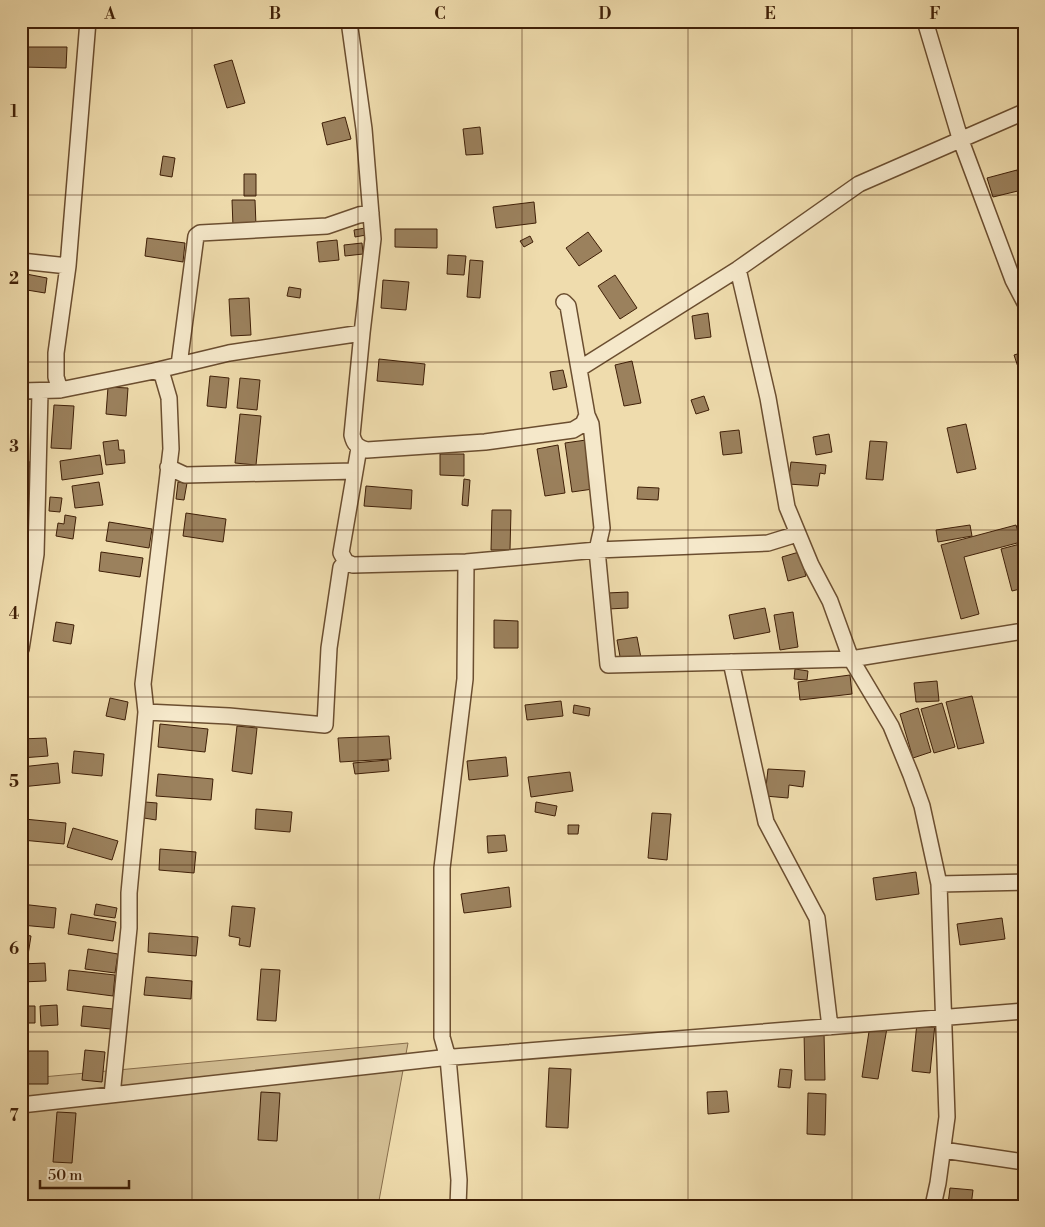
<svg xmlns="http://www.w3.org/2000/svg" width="1045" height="1227" font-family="'Libre Bodoni',serif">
  <rect width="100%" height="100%" fill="#efdcad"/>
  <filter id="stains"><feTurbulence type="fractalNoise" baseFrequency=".004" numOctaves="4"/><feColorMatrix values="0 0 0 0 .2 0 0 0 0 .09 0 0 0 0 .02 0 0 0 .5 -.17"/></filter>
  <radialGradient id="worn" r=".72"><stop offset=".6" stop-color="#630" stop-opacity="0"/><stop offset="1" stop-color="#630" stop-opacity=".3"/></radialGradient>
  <path fill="#d1bc91" stroke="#886e4c" d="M408,1043L378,1206H21V1079Z"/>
  <path fill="#9b815d" stroke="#3f1f07" d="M21,47H67L66,68L21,67Z
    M232,60L245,103L227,108L214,65Z
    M345,117L351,139L327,145L322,123Z
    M480,127L483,154L466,155L463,129Z
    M163,156L175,158L172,177L160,175Z
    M1017,170L1022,190L993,197L987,178Z
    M244,174H256V196H244Z
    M232,200H255L256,226L233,227Z
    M534,202L536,223L496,228L493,207Z
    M365,228L366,235L355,237L354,230Z
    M395,229H437V248L395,247Z
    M588,232L602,251L579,266L566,248Z
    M530,236L533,242L524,247L520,241Z
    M147,238L185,243L183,262L145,256Z
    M337,240L339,260L319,262L317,242Z
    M362,243L363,254L345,256L344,245Z
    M448,255L466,256L464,275L447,274Z
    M470,260L483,261L480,298L467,297Z
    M21,273L47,278L45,293L21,289Z
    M615,275L637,308L620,319L598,286Z
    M383,280L409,282L406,310L381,308Z
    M289,287L301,289L300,298L287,296Z
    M249,298L251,335L231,336L229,299Z
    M708,313L711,337L695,339L692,316Z
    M1024,352V379H1022L1014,355Z
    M379,359L425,364L423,385L377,381Z
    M632,361L641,403L624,406L615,365Z
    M563,370L567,387L553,390L550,372Z
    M210,376L229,378L226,408L207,406Z
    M240,378L260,380L257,410L237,408Z
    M108,387L128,388L126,416L106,414Z
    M704,396L709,410L696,414L691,400Z
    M54,405L74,406L71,449L51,448Z
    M21,411H24L25,428H21Z
    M240,414L261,416L256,465L235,463Z
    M966,424L976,469L957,473L947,428Z
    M739,430L742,453L723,455L720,432Z
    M829,434L832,452L816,455L813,437Z
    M118,440L119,450H124L125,463L106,465L103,442Z
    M586,440L593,489L572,492L565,443Z
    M870,441L887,442L883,480L866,479Z
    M558,445L565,493L545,496L537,449Z
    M440,454H464V476L440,475Z
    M100,455L103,474L62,480L60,461Z
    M21,461L30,462L28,481H21Z
    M791,462L826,465L825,474L820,473L818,486L788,484Z
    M464,479L470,480L468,506L462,505Z
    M99,482L103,505L75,508L72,486Z
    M178,482L187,483L184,500L176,499Z
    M32,484V502L21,503V485Z
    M366,486L412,490L411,509L364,506Z
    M638,487L659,488L658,500L637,499Z
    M50,497L62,498L60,512L49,511Z
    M492,510H511L510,550H491Z
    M21,512L29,513L27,534H21Z
    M186,513L226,519L223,542L183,536Z
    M65,515L76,517L73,539L56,536L58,523L64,524Z
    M109,522L152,529L149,548L106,541Z
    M970,525L972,536L938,542L936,530Z
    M1016,525L1021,542L964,557L979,614L961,619L941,545Z
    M1020,544L1024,560V588L1012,591L1001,549Z
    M101,552L143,558L140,577L99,571Z
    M799,552L806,576L788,581L782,557Z
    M21,567L32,568L29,588L21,587Z
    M628,592V608L608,609L607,593Z
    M765,608L770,632L734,639L729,615Z
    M793,612L798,647L780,650L774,615Z
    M494,620L518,621V648H494Z
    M56,622L74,625L71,644L53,641Z
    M637,637L641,658L621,662L617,640Z
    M795,669L808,671L807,680L794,679Z
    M850,675L852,694L800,700L798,682Z
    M937,681L939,701L916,702L914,683Z
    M972,696L984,743L958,749L946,702Z
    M110,698L128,702L125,720L106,716Z
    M561,701L563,716L527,720L525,705Z
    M942,703L955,747L934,753L921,709Z
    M574,705L590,708L589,716L573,713Z
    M918,708L931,752L913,758L900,714Z
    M160,724L208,729L205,752L158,747Z
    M237,726L257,728L252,774L232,771Z
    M389,736L391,759L340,762L338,738Z
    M46,738L48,756L21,758V739Z
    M74,751L104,754L102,776L72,773Z
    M506,757L508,776L469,780L467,761Z
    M388,760L389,771L355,774L353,763Z
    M58,763L60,783L21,787V767Z
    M768,769L805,771L803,787L789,785L788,798L765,796Z
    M570,772L573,791L531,797L528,777Z
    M158,774L213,779L211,800L156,796Z
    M145,802L157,803L156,820L144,818Z
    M536,802L557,806L555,816L535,812Z
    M256,809L292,812L290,832L255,829Z
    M652,813L671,814L667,860L648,858Z
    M24,819L66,823L64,844L22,840Z
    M568,825H579L578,834H568Z
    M73,828L118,841L112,860L67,847Z
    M505,835L507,851L488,853L487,836Z
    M160,849L196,852L194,873L159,870Z
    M916,872L919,894L876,900L873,878Z
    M509,887L511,907L464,913L461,894Z
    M21,904L56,908L54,928L21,925Z
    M96,904L117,908L115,918L94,915Z
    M232,906L255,908L250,947L239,945L240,938L229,936Z
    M71,914L116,922L113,941L68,934Z
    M1002,918L1005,939L960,945L957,924Z
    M149,933L198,937L196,956L148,952Z
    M21,934L31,936L28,955L21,954Z
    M88,949L118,954L115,973L85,969Z
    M45,963L46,981L21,982V964Z
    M261,969L280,970L276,1021L257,1020Z
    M69,970L115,975L113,996L67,990Z
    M146,977L192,981L191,999L144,995Z
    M57,1005L58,1025L41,1026L40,1006Z
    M21,1006H35V1023H21Z
    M83,1006L113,1009L111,1029L81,1026Z
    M917,1023L935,1024L930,1073L912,1071Z
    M870,1025L887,1028L878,1079L862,1077Z
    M804,1032H824L825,1080H805Z
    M85,1050L105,1052L102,1082L82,1080Z
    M26,1051H48V1084H27Z
    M549,1068L571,1069L568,1128L546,1127Z
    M780,1069L792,1070L790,1088L778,1087Z
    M727,1091L729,1112L708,1114L707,1092Z
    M261,1092L280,1093L277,1141L258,1140Z
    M808,1093L826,1094L825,1135L807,1134Z
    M57,1112L76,1113L72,1163L53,1162Z
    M950,1188L973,1190L971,1206L948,1204Z
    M1022,1188L1024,1189V1206H1020Z"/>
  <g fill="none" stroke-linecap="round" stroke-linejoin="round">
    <g stroke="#6b4e30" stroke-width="18">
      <path id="minor" d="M925,21L960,138L1013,280L1024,301
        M21,261L68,266
        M738,269L768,398L787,507L811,565L830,601L851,659L891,726L911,775L922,806L939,884L947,1117L938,1183L933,1206
        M362,333L352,435C354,444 357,447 367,450L485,442L573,430L583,424L587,415L568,306L564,302
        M179,365L196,236L200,233L327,226L359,215L371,213
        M579,369L738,269L859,184L1024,112
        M154,371L229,353L362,333L373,239L364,129L349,21
        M60,390L56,377V353L68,266L88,21
        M21,391L60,390L154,371L162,374L169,398L171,449L143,684L146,712L129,893V928L112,1095
        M587,415L591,424L602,528L597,550L608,665L851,659L1024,631
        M359,448L341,553L346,562L353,565L466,562L597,550L768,543L797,534
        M168,467L185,475L355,471
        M21,649L36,554L40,392
        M731,662L766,822L817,918L830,1027
        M146,712L229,716L325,725L329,648L341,567L346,562
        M939,884L1024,882
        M21,1105L441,1058L1024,1011
        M943,1150L1024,1162
        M458,1206L459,1180L448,1058L442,1037V868L465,679L466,562"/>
    </g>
    <use href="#minor" stroke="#f5e8ca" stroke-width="15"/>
  </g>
  <path fill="none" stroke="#3f1f07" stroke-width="1" stroke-opacity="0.55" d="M192,21V1206M358,21V1206M522,21V1206M688,21V1206M852,21V1206M21,195H1024M21,362H1024M21,530H1024M21,697H1024M21,865H1024M21,1032H1024"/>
  <rect width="1045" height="1227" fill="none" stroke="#efdcad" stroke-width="55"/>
  <path d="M40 1180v8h89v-8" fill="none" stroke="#3f1f07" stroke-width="2.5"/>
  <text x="48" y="1180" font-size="15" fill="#3f1f07" stroke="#f5e8ca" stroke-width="4" paint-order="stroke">50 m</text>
  <rect x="28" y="28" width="990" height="1172" fill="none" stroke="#3f1f07" stroke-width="2"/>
  <g font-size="16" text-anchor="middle" font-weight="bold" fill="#3f1f07">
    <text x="110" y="19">A</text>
    <text x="275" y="19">B</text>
    <text x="440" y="19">C</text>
    <text x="605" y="19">D</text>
    <text x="770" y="19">E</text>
    <text x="935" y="19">F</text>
    <text x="14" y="117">1</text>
    <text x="14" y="284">2</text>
    <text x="14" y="452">3</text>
    <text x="14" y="619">4</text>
    <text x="14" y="787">5</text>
    <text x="14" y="954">6</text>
    <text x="14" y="1121">7</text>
  </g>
  <rect width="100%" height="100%" filter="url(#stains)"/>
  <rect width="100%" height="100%" fill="url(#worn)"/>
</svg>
